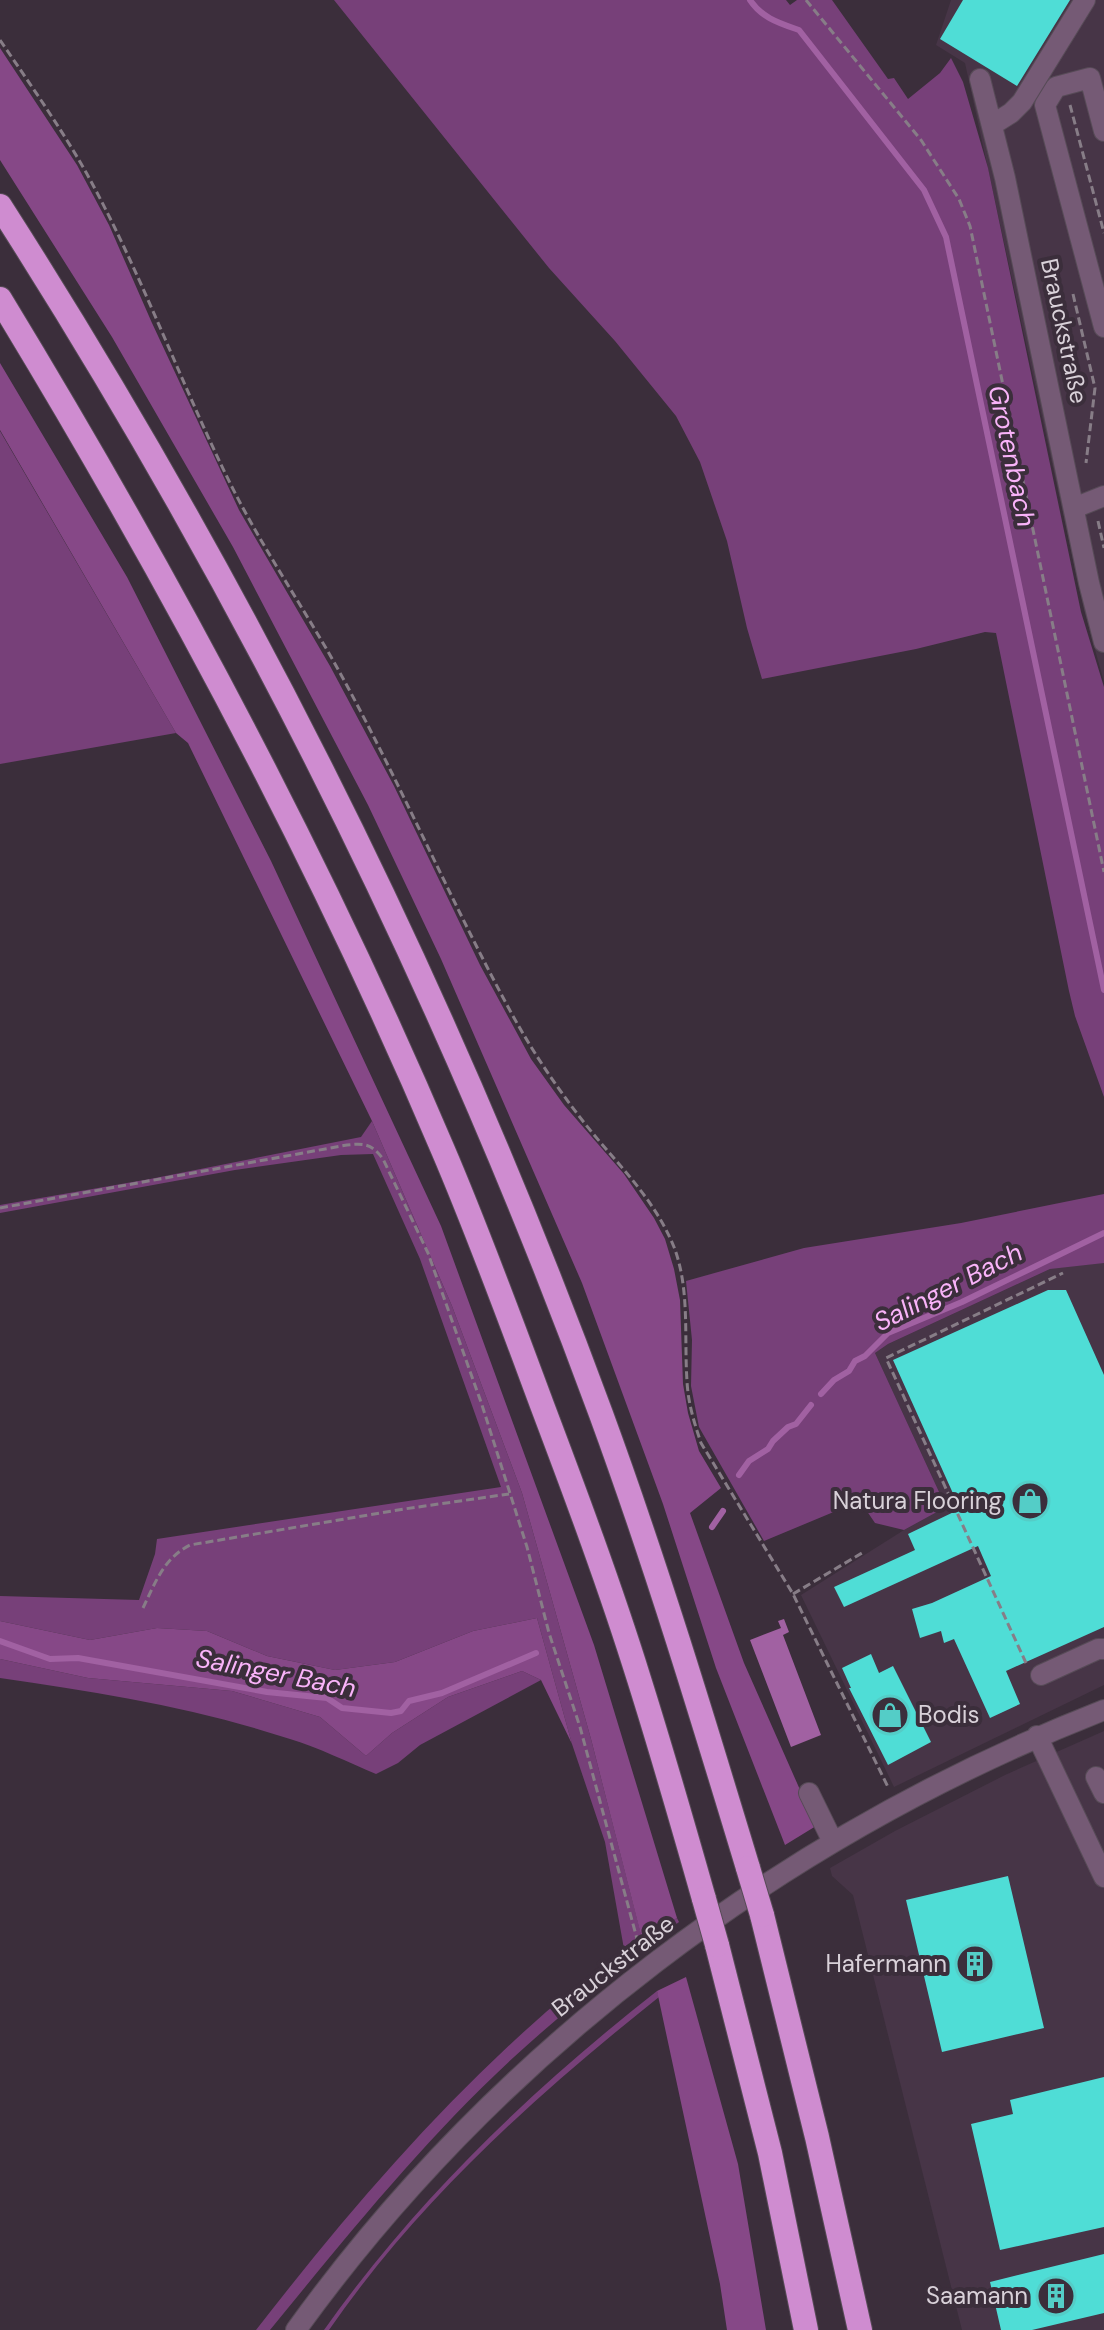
<svg xmlns="http://www.w3.org/2000/svg" width="1104" height="2330" font-family="'DM Sans',sans-serif">
  <rect width="100%" height="100%" fill="#3b2e3b"/>
  <path fill="#473547" d="M951,0H1104V682L1084,610L965,63L936,45Z
    M1104,1244V1685L894,1787L801,1595L904,1530L946,1507L875,1353L888,1344Z
    M1104,1731V2330H962L853,1895L832,1876L830,1868L895,1831L1005,1775Z"/>
  <path fill="#774079" d="M334,0H786L790,5L797,0H832L888,79L894,78L908,99L940,73L951,58L963,82L988,168L1081,612L1104,687V1097L1075,1016L1069,991L996,633L985,632L916,649L762,679L747,628L727,541L700,462L676,416L615,341L549,268Z
    M0,431L176,733L0,764Z
    M372,1121L452,1306L522,1493L591,1739L642,1938L677,1918L679,1922C623,1966 566,2009 514,2057C424,2140 347,2236 270,2330H256C364,2191 482,2055 624,1949L605,1842L572,1744L537,1618L473,1631L395,1662L335,1670L267,1656L207,1631L157,1628L90,1640L0,1621V1596L139,1600L155,1554L157,1539L501,1487L420,1259L373,1154L341,1155L235,1170L0,1213V1205L150,1179L361,1137Z
    M1104,1194V1263L1050,1269L888,1344L875,1353L946,1507L904,1530L875,1523L860,1501L764,1541L699,1427L691,1386L692,1340L686,1281L804,1248L961,1223Z
    M0,1659L88,1678L232,1691L320,1717L366,1756L392,1733L448,1697L522,1671L541,1680L420,1745L398,1763L376,1774C348,1762 319,1748 290,1739C196,1708 98,1692 0,1678Z
    M657,1991L659,1997C536,2095 419,2200 329,2330H324C416,2200 532,2089 657,1991Z"/>
  <path fill="#864887" d="M0,48L77,165L109,225L152,323L239,510L330,666L394,786L480,965L531,1059L564,1105L624,1174L654,1218L665,1239L674,1269L680,1300L683,1384L688,1413L699,1451L721,1488L690,1513L744,1663L816,1826L785,1845L716,1668L663,1504L582,1283L441,959L368,805L233,547L112,337L0,160Z
    M0,363L127,577L271,861L441,1226L594,1645L677,1918L642,1939L591,1739L522,1493L452,1306L372,1121L188,743L176,733L0,430Z
    M537,1618L572,1744L541,1680L522,1671L448,1697L392,1733L366,1756L320,1717L232,1691L88,1678L0,1659V1621L90,1640L157,1628L207,1631L267,1656L335,1670L395,1662L473,1631Z
    M686,1977L738,2164L766,2330H727L720,2284L657,1991Z"/>
  <path fill="#a161a2" d="M784,1619L789,1632L783,1635L821,1735L791,1747L750,1640L781,1628L778,1621Z"/>
  <g fill="none" stroke-linecap="round" stroke-linejoin="round">
    <path stroke="#a161a2" stroke-width="6" d="M750,0C762,18 779,23 799,30L924,190L946,237L1104,990
      M821,1394L834,1380L849,1371L855,1361L865,1356L888,1333L962,1302L1104,1233
      M739,1475L749,1461L768,1449L773,1441L788,1427L796,1424L811,1405
      M712,1527L723,1511
      M0,1641L50,1659L78,1658L267,1692L327,1698L342,1708L391,1713L401,1711L409,1701L442,1693L536,1653"/>
  </g>
  <path fill="#4fddd6" d="M963,0H1070L1017,86L940,39Z
    M1048,1290H1066L1104,1375V1627L1006,1671L1020,1704L990,1718L954,1639L944,1643L941,1631L920,1638L912,1609L932,1603L991,1576L978,1546L844,1607L834,1587L915,1550L908,1534L960,1509L893,1360Z
    M871,1654L879,1673L893,1666L931,1742L888,1765L849,1688H851L842,1668Z
    M1008,1876L1044,2028L942,2052L906,1900Z
    M1104,2077V2227L1000,2250L971,2124L1013,2114L1010,2100Z
    M1104,2254V2313L1032,2330H1001L990,2282Z"/>
  <g fill="none" stroke-linecap="round" stroke-linejoin="round">
    <g stroke="#574b57" stroke-width="22">
      <path id="minor" d="M980,79L1005,178L1089,583L1104,642
        M992,125L1011,113L1022,102L1085,0
        M1104,131L1090,78L1056,87L1045,105L1104,327
        M1074,508L1104,496
        M1041,1675L1098,1649H1104
        M1037,1736L1104,1877
        M1096,1777L1104,1793
        M809,1793L833,1842
        M296,2330C497,2051 785,1835 1104,1710"/>
    </g>
    <g stroke="#574b57" stroke-width="26">
      <path id="highway" d="M0,206C243,585 446,992 601,1414C656,1564 702,1716 748,1868
        M0,299C166,572 318,855 443,1150C479,1234 510,1319 542,1405C576,1495 610,1586 639,1679C662,1752 683,1825 704,1899
        M762,1915L817,2137L860,2330
        M717,1945L770,2153L806,2330"/>
    </g>
    <path stroke="#877d87" stroke-width="3" stroke-dasharray="8 4" stroke-linecap="butt" d="M806,0L921,140L959,199L970,226L1104,872
      M0,40C30,84 61,128 87,174C142,274 180,382 231,485C263,549 304,608 339,671C399,780 448,895 507,1005C530,1048 556,1087 586,1125C618,1165 654,1198 674,1247C690,1289 684,1337 687,1381C688,1403 694,1422 701,1443L793,1594L889,1789
      M1070,105L1104,233
      M1073,294L1095,388L1086,463
      M1098,521L1104,548
      M0,1208L347,1145C365,1143 372,1144 383,1159L428,1253L482,1405L527,1547L549,1633L580,1727L640,1950
      M793,1594L862,1553
      M143,1608C155,1583 164,1558 190,1545L404,1509L509,1494
      M1026,1663L886,1358L1063,1273"/>
    <use href="#minor" stroke="#755a75" stroke-width="20"/>
    <use href="#highway" stroke="#cf8cd0" stroke-width="24"/>
    <g stroke="#574b57" stroke-width="26" stroke-linecap="butt">
      <path id="highway-bridge" d="M748,1868L762,1915
        M704,1899L717,1945"/>
    </g>
    <use href="#highway-bridge" stroke="#cf8cd0" stroke-width="24"/>
  </g>
  <defs>
    <g id="shop-ring" transform="scale(2)"><circle r="9.5" fill="#3b2e3b" stroke="#54cdc7" stroke-width="1.5"/><path d="M-5-2.5h2.3a2.7 3.5 0 0 1 5.4 0H5L5.5 6h-11ZM-1.5-2.5h3a1.5 2.3 0 0 0-3 0Z" fill="#54cdc7"/></g>
    <g id="building-ring" transform="scale(2)"><circle r="9.5" fill="#3b2e3b" stroke="#54cdc7" stroke-width="1.5"/><path d="M-4-6H4V6H1V3H-1V6H-4ZM-2.5-4.3h1.7v1.8h-1.7ZM.8-4.3h1.7v1.8H.8ZM-2.5-1h1.7V.8h-1.7ZM.8-1h1.7V.8H.8Z" fill="#54cdc7"/></g>
  </defs>
  <g fill-rule="evenodd">
    <use href="#shop-ring" x="1030" y="1501"/>
    <use href="#shop-ring" x="890" y="1715"/>
    <use href="#building-ring" x="975" y="1964"/>
    <use href="#building-ring" x="1056" y="2296"/>
  </g>
  <g text-anchor="middle" stroke-width="8" stroke-linejoin="round" paint-order="stroke">
    <g font-size="24" fill="#d9d1d9" stroke="#3b2e3b">
      <text transform="translate(1064 331) rotate(78)" y="8">Brauckstraße</text>
      <text transform="translate(613 1966) rotate(-38)" y="8">Brauckstraße</text>
    </g>
    <g font-size="24" fill="#d9d1d9" stroke="#3b2e3b" text-anchor="end">
      <text x="1002" y="1509">Natura Flooring</text>
      <text x="918" y="1723" text-anchor="start">Bodis</text>
      <text x="947" y="1972">Hafermann</text>
      <text x="1028" y="2304">Saamann</text>
    </g>
    <g font-size="26" font-style="italic" fill="#f9b3f9" stroke="#3b2e3b">
      <text transform="translate(1012 456) rotate(78)" y="9">Grotenbach</text>
      <text transform="translate(948 1287) rotate(-27)" y="9">Salinger Bach</text>
      <text transform="translate(276 1673) rotate(11)" y="9">Salinger Bach</text>
    </g>
  </g>
</svg>
